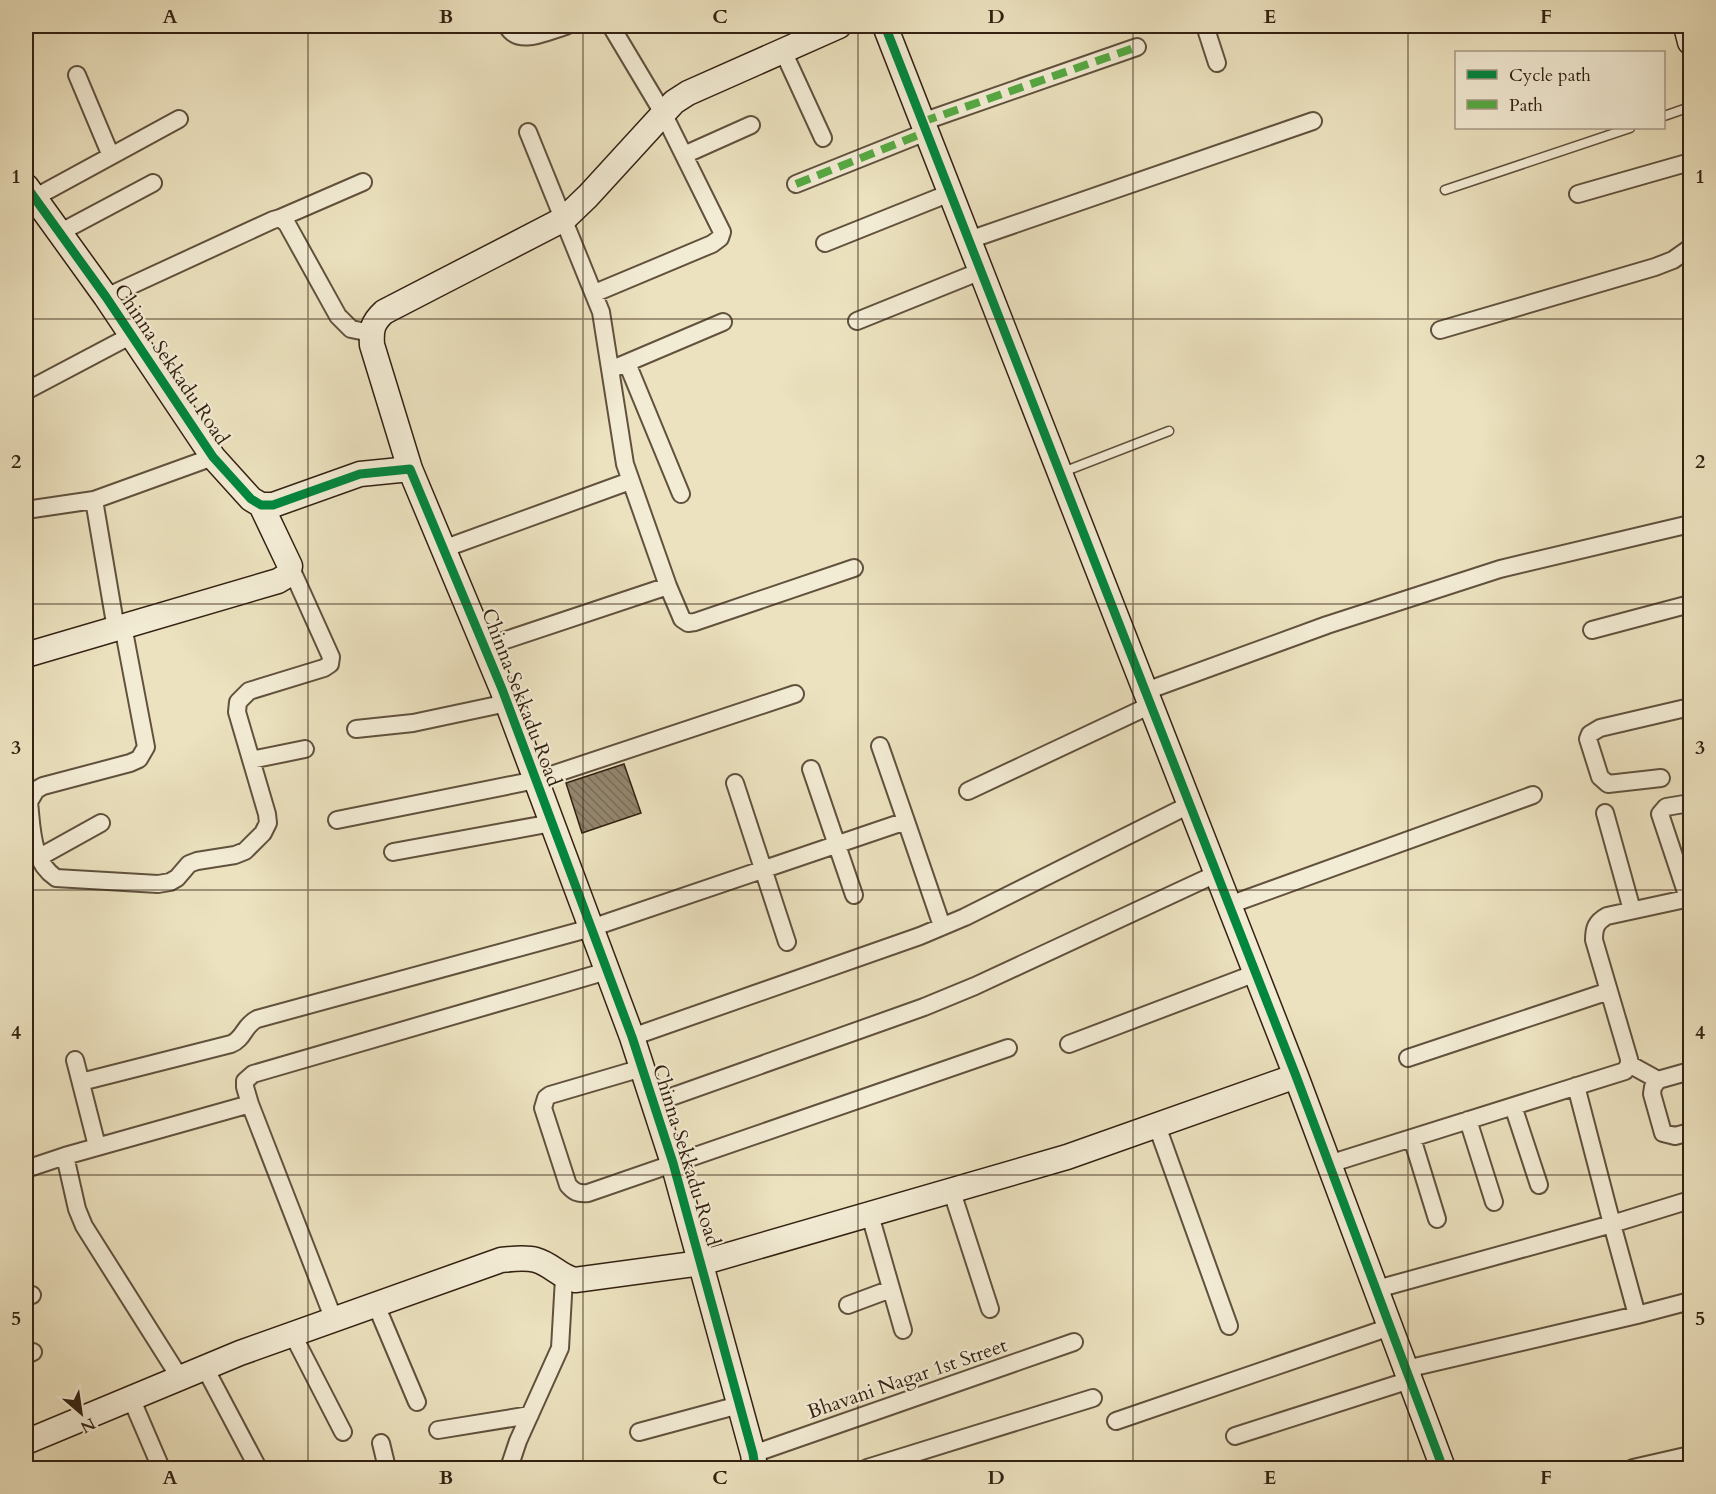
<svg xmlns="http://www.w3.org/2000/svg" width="1716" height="1494" font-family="Cardo,serif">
  <defs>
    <pattern id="building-back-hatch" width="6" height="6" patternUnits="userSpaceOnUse" patternTransform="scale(1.5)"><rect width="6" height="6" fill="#93856c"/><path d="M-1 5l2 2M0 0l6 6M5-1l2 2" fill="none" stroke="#796c57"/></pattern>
  </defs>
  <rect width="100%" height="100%" fill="#ece2bf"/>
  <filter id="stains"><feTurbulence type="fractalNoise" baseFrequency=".00333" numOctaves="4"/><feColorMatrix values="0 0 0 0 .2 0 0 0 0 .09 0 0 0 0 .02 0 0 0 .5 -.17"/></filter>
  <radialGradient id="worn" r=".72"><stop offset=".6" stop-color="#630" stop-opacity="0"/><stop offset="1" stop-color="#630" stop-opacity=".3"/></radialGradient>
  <path fill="url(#building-back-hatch)" stroke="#332112" stroke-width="1.5" d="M624,764L641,813L582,833L566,783Z"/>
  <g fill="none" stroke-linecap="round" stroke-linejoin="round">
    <g stroke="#61513d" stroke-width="11">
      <path id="lane" d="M1664,116L1690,107
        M1445,190L1630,128
        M1063,472L1169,431"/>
    </g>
    <g stroke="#61513d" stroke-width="20">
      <path id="street" d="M507,26C519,47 547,31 566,26
        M1205,26L1217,63
        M783,51L823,138
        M77,75L111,156
        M922,122L1137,47
        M684,155L751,125
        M796,184L926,132
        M1578,194L1690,162
        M34,198L179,119
        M280,218L363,182
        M59,233L153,183
        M969,240L1313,121
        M825,243L950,193
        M595,293L712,244L720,238L722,232L663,113L611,26
        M106,297L273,220L280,218L287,224L338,316L351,329L371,333
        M857,321L981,271
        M1440,330L1655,267L1673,260L1690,248
        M627,363L681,494
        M617,367L723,322
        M26,391L132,335
        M94,500L116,629
        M26,510L94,500L213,457
        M443,549L630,481
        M668,586L682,619L688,623L695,622L854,568
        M123,626L146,747L139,759L130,763L43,786L36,790L29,802C32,829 31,861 56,878L158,884L170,882L177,878L189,864L197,861L235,855L245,851L263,833L268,823L267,814L237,712L238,702L249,691L324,668L330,664L331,657L290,566
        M1592,630L1690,604
        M485,647L668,586L625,464L601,312L528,132
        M1146,691L1327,625L1500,569L1690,524
        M356,729L413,723L507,703
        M251,760L305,749
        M811,769L854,895
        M1661,778L1608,784L1600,777L1588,739L1590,734L1600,728L1690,707
        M735,783L787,942
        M968,791L1151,705
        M1605,813L1632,910
        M337,820L536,780L795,694
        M906,821L942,926
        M393,852L552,823
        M38,858L101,823
        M1688,898L1660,814L1666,807L1690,803
        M1229,905L1533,795
        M632,1037L920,936L965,917L1189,805
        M1069,1044L1256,973
        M1408,1058L1609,991
        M75,1060L97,1146
        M1629,1064L1658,1080L1653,1087L1652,1094L1663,1133L1675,1136L1690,1132
        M642,1068L550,1095L546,1098L543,1108L568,1185C574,1192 578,1194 588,1193L1008,1048
        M1658,1080L1690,1071
        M81,1082L231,1044C244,1039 244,1025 257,1019L591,928L906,821L880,746
        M1576,1086L1612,1224L1690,1200
        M654,1103L924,1007L975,986L1216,874
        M250,1104L334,1320
        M1513,1106L1539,1185
        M1468,1120L1494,1202
        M1157,1126L1229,1326
        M1412,1138L1437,1219
        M1329,1164L1625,1071L1629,1064V1059L1594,940C1594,928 1596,922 1607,916L1690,898
        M26,1169L65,1156
        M952,1192L990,1309
        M870,1215L903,1330
        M1377,1289L1612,1224L1637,1315L1406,1369
        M26,1297L32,1295
        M376,1305L417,1402
        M848,1305L891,1289
        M1637,1315L1690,1301
        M293,1335L343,1432
        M26,1355L33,1352
        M205,1368L258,1468
        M180,1378L84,1226L77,1209L65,1156L250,1104L245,1087V1081L253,1074L607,971
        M131,1398L161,1468
        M1116,1421L1390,1327
        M438,1430L530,1415
        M639,1432L739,1405
        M1235,1436L1410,1380
        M381,1443L387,1468
        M753,1454L1074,1342
        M509,1468L518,1441L560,1348L564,1278
        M867,1468L1093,1398
        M1633,1468L1690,1455"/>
    </g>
    <g stroke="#332112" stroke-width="27">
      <path id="secondary" d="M885,26L1296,1076L1443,1468
        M1686,26L1690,42
        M26,186L106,297L213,457L251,499L261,505H273L360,474L410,469L502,689L632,1037L673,1163L753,1454L755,1468
        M410,469L372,345C371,330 372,323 384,312L564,219L588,196L674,102L688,93L839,26
        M26,655L278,581L288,575L290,566L261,505
        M26,1442L240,1353L501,1260C512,1259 525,1257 536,1260C551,1264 560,1277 575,1280L701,1263L1067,1157L1296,1076"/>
    </g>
    <use href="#lane" stroke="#f3ecd5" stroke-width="8"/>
    <use href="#street" stroke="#f3ecd5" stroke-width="16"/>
    <use href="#secondary" stroke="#f3ecd5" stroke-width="24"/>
    <path stroke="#54aa42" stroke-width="8" stroke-dasharray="15 8" stroke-linecap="butt" d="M922,122L1137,47
      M796,184L926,132"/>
    <g stroke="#f3ecd5" stroke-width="13">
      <path id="cycleway" d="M885,26L1296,1076L1443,1468
        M26,186L106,297L213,457L251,499L261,505H273L360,474L410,469L502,689L632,1037L673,1163L753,1454L755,1468"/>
    </g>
    <use href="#cycleway" stroke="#00873e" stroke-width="9"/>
  </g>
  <path fill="none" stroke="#332112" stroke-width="1.5" stroke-opacity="0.55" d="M308,26V1468M583,26V1468M858,26V1468M1133,26V1468M1408,26V1468M26,319H1690M26,604H1690M26,890H1690M26,1175H1690"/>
  <g text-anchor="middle" stroke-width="4.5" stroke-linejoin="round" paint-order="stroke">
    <g font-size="20" fill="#332112" stroke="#f3ecd5">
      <text transform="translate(172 364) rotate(56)" y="7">Chinna Sekkadu Road</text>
      <text transform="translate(522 697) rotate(69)" y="7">Chinna Sekkadu Road</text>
      <text transform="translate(687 1155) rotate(73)" y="7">Chinna Sekkadu Road</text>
      <text transform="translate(907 1378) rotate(-19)" y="7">Bhavani Nagar 1st Street</text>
    </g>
  </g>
  <rect width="1716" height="1494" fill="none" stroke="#ece2bf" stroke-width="66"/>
  <rect x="1455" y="51" width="210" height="78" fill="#f3ecd5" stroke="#a69b87" stroke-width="1.5"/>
  <rect x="1467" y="70" width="30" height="9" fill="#00873e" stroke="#a69b87" stroke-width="1.5"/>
  <text x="1509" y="81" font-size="18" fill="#332112">Cycle path</text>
  <rect x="1467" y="100" width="30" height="9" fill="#54aa42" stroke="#a69b87" stroke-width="1.5"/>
  <text x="1509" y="111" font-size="18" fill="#332112">Path</text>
  <g transform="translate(81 1413) rotate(151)" stroke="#f3ecd5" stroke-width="4.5" paint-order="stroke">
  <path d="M0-4.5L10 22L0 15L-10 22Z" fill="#332112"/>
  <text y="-9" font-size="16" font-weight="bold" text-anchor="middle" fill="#332112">N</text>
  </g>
  <rect x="33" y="33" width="1650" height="1428" fill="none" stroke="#332112" stroke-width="2"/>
  <g font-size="20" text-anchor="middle" font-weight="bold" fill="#332112">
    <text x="170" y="23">A</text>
    <text x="446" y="23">B</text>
    <text x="720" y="23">C</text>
    <text x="996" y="23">D</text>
    <text x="1270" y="23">E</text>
    <text x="1546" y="23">F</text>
    <text x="16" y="183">1</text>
    <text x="1700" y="183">1</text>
    <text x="16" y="468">2</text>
    <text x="1700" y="468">2</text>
    <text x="16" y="754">3</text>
    <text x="1700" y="754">3</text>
    <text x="16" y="1039">4</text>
    <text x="1700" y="1039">4</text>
    <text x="16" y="1325">5</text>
    <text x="1700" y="1325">5</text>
    <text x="170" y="1484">A</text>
    <text x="446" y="1484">B</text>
    <text x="720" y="1484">C</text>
    <text x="996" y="1484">D</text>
    <text x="1270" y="1484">E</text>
    <text x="1546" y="1484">F</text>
  </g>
  <rect width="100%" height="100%" filter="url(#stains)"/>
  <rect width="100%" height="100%" fill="url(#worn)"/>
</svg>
